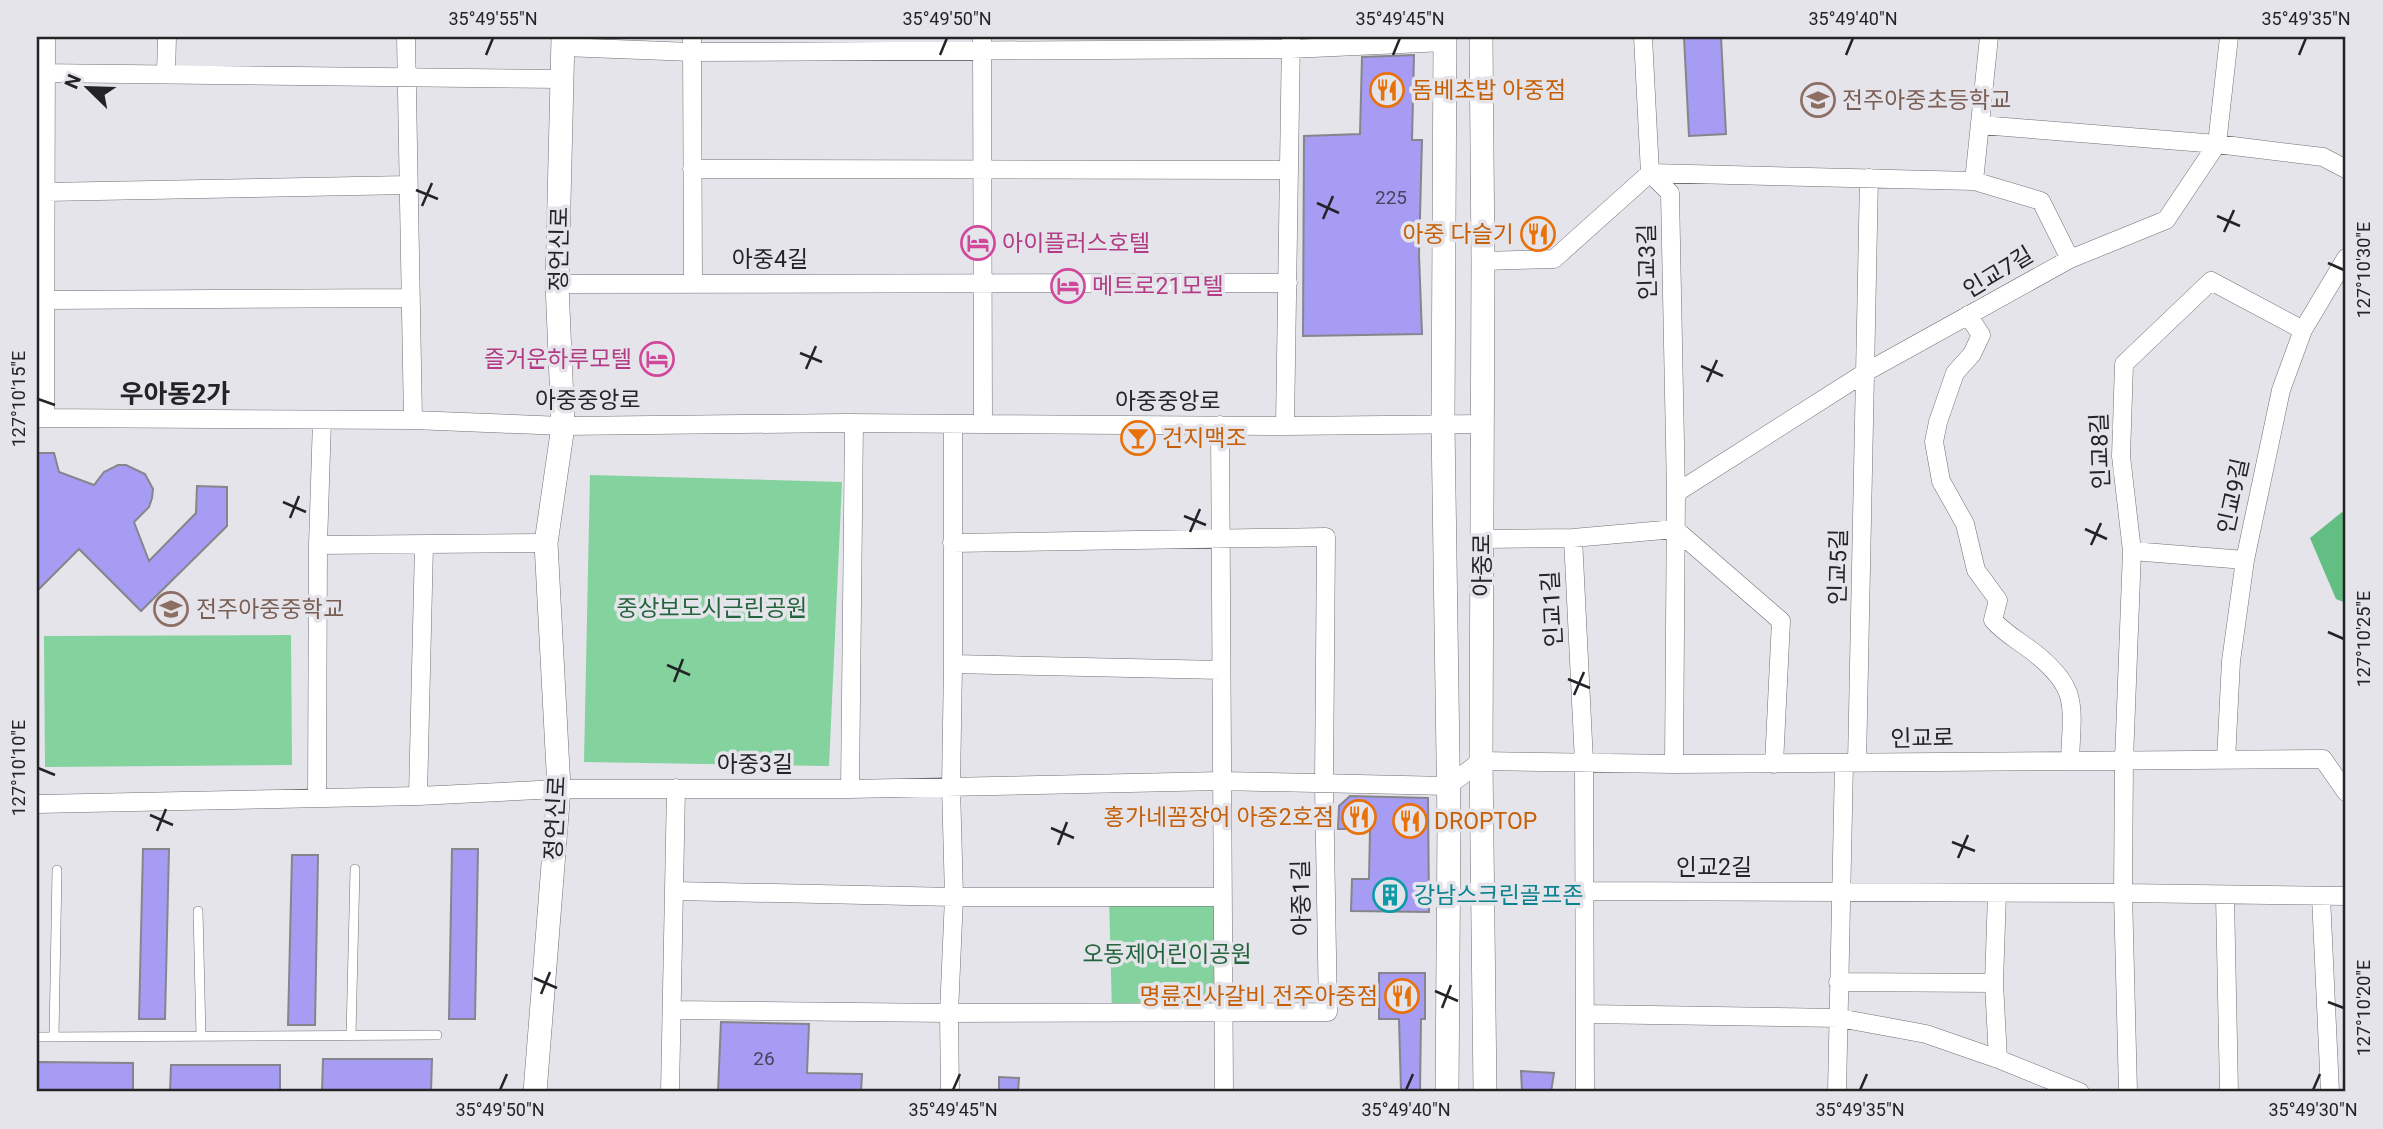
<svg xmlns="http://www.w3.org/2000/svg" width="2383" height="1129" font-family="Roboto,'Noto Sans KR',sans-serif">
  <rect width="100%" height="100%" fill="#e4e4ea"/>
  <path fill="#84d29e" d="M590,475L842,482L829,766L584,762Z
    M291,635L292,765L45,767L44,636Z
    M1109,896L1222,897L1225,1011L1112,1013Z"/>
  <path fill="#63be84" d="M2342,512L2346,515V603L2336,599L2310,538Z"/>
  <path fill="#a79cf3" stroke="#85858b" stroke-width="2" d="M1684,37H1721L1726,134L1689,136Z
    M1414,55L1412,140H1422L1419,255L1422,334L1303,336L1304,136L1360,134L1362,57Z
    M37,453H54L59,472L94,485L104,472L118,465H126L145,474L153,489L152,498L149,507L134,522L149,561L196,513L197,486L227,487V526L141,611L79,549L37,591Z
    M1350,796L1428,798L1429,912L1351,911L1352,879H1369L1370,829H1338L1339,806Z
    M143,849H169L165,1019H139Z
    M452,849H478L475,1019H449Z
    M292,855H318L315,1025H288Z
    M1379,973H1425V1019H1421L1420,1092H1401L1399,1019H1379Z
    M721,1022L809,1024L807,1073L862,1074L861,1092H718Z
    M323,1059H432L431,1092H322Z
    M37,1062L133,1063V1092H37Z
    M171,1065H280V1092H170Z
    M1521,1071L1554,1073L1551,1092H1522Z
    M999,1077L1019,1078L1018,1092H999Z"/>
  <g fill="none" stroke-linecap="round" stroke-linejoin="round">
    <g stroke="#707076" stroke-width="10">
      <path id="service" d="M198,911L201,1036
        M351,1035L355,869
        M37,1037L437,1035
        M54,1037L57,870"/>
    </g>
    <g stroke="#707076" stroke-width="19">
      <path id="minor" d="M406,37L413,420
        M692,37L693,284
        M982,37L983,424
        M1643,37L1650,173L1670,193L1676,493L1674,764
        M563,47L692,52L1291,49L1445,42
        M37,73L562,79
        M166,74L167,37
        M1981,125L2217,144L2323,157L2346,169
        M692,169L1289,170
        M1974,181L1989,37
        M46,192L408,185
        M1483,261L1554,259L1650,173L1974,181L2041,201L2070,259
        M557,284L1288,283
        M46,300L411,298
        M1968,315L1981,335L1972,354L1955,373L1938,422L1934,442L1941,481L1965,524L1976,570L1998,600L1993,620C2004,633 2019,641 2032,651C2080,688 2072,705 2070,761
        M37,418L413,420L563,426L845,423L1285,426L1482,424
        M45,418L46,37
        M1220,425L1224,1092
        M1285,426L1291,37
        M1676,493L1866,372L2070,259L2166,220L2217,144L2229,37
        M1573,538L1584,762L1585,1092
        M1482,539L1573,538L1675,529L1781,621L1774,764
        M318,545L546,543
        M2132,551L2245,560
        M953,664L1221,670
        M2226,760L2231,661L2245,560L2281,390L2303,330L2346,258
        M1857,763L1869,178
        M850,789L854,423
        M418,796L424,545
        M317,798L318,545L322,420
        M37,804L418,796L559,789H850L1221,781L1448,786L1481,761L1674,764L2323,759L2346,792
        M675,891L954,897H1222
        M1586,891L2123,893L2346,896
        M1997,893L1994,983L1998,1059
        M2225,896L2229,1092
        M2321,896L2330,1092
        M1838,982L1994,983
        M672,1010L949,1013L1328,1012L1324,784L1326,537L952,543
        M1586,1014L1839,1018L1926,1034L1998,1059L2080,1092
        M670,1092L676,788
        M950,1092L949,1013L954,897L951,787L953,664V425
        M1837,1092L1844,763
        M2128,1092L2123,893L2124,760L2132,551L2121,456L2124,364L2211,281L2303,330"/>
    </g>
    <g stroke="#707076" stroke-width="24">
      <path id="tertiary" d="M1445,37L1443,424L1449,824L1447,1092
        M1481,37L1483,261L1481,761L1485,1092
        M535,1092L559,789L546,543L563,426L557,284L563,37"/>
    </g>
    <use href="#service" stroke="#fff" stroke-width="9"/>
    <use href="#minor" stroke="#fff" stroke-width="18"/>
    <use href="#tertiary" stroke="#fff" stroke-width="23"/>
  </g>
  <path fill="none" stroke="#242427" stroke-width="2.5" d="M486,55L493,38M940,55L947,38M1393,55L1400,38M1846,55L1853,38M2299,55L2306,38M416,190L438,199M1317,203L1339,213M422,206L432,183M2217,216L2240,226M1323,219L1333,196M2224,232L2234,210M2328,263L2344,270M800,353L822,362M1701,366L1723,376M806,369L816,346M1707,382L1717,360M38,399L55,405M283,502L306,512M1184,516L1206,525M290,518L299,496M2085,529L2107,539M1190,532L1200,509M2091,545L2101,523M2328,632L2344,639M667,665L690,675M1568,679L1590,688M674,682L683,659M1574,695L1584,672M38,768L55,775M150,815L173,825M1051,828L1074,838M157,831L166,809M1952,842L1975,851M1058,845L1067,822M1958,858L1968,835M534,978L557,988M1435,991L1458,1001M541,994L550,972M2328,1002L2344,1008M1442,1008L1451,985M500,1090L507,1074M953,1090L960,1074M1406,1090L1413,1074M1860,1090L1867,1074M2313,1090L2320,1074"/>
  <defs>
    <g id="restaurant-ring" transform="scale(1.75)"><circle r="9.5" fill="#e4e4ea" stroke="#e8710a" stroke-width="1.5"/><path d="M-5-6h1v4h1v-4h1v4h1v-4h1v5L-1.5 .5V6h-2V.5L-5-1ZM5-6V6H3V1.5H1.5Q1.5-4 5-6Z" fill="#e8710a"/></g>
    <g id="school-ring" transform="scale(1.75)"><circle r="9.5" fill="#e4e4ea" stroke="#8d6e63" stroke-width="1.5"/><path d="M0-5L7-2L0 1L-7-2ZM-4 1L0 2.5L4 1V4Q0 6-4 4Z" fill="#8d6e63"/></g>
    <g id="hotel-ring" transform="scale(1.75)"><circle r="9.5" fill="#e4e4ea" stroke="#d1479c" stroke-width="1.5"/><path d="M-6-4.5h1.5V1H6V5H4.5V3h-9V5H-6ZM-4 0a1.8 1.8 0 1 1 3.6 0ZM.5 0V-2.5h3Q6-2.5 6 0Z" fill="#d1479c"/></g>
    <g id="bar-ring" transform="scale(1.75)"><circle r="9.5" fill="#e4e4ea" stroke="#e8710a" stroke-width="1.5"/><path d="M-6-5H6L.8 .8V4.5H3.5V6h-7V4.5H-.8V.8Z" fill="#e8710a"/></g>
    <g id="building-ring" transform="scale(1.75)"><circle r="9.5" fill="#e4e4ea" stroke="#0f9aa8" stroke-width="1.5"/><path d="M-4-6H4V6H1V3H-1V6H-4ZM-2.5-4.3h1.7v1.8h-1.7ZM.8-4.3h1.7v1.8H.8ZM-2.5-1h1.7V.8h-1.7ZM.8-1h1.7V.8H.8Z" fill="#0f9aa8"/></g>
  </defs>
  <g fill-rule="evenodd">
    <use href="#restaurant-ring" x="1387" y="90"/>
    <use href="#school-ring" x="1818" y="100"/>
    <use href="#restaurant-ring" x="1538" y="234"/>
    <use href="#hotel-ring" x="978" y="243"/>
    <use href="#hotel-ring" x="1068" y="286"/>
    <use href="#hotel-ring" x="657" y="359"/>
    <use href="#bar-ring" x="1138" y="438"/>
    <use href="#school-ring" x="171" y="609"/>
    <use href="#restaurant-ring" x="1359" y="817"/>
    <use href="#restaurant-ring" x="1410" y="821"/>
    <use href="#building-ring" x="1390" y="895"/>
    <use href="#restaurant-ring" x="1402" y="996"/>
  </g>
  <g text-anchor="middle" stroke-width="7" stroke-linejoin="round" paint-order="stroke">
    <g font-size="19" fill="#45425a">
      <text x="1391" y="204">225</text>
      <text x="764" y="1065">26</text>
    </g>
    <g font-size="23" fill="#c56008" stroke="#e4e4ea" text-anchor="start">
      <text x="1412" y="98">돔베초밥 아중점</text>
      <text x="1514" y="242" text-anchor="end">아중 다슬기</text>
      <text x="1162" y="446">건지맥조</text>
      <text x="1334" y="825" text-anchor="end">홍가네꼼장어 아중2호점</text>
      <text x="1434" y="829">DROPTOP</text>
      <text x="1378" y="1004" text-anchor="end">명륜진사갈비 전주아중점</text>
    </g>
    <g font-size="23" fill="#785e54" stroke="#e4e4ea" text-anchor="start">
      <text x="1842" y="108">전주아중초등학교</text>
      <text x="196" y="617">전주아중중학교</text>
    </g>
    <g font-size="23" fill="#b23c85" stroke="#e4e4ea" text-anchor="start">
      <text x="1002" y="251">아이플러스호텔</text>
      <text x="1092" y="294">메트로21모텔</text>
      <text x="632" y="367" text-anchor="end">즐거운하루모텔</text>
    </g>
    <g font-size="23" fill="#242427" stroke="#e4e4ea">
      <text transform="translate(559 249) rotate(-89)" y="8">정언신로</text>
      <text x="770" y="267">아중4길</text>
      <text transform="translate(1647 262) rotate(-91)" y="8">인교3길</text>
      <text transform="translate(1998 272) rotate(-31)" y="8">인교7길</text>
      <text x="588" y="408">아중중앙로</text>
      <text x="1168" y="409">아중중앙로</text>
      <text transform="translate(2100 451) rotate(-92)" y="8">인교8길</text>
      <text transform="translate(2233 496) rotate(-78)" y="8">인교9길</text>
      <text transform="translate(1482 565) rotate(-90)" y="8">아중로</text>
      <text transform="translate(1838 567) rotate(-89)" y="8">인교5길</text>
      <text transform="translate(1552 609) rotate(-93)" y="8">인교1길</text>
      <text transform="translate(1922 738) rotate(-1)" y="8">인교로</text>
      <text x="755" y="772">아중3길</text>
      <text transform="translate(555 818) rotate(-87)" y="8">정언신로</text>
      <text x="1714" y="875">인교2길</text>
      <text transform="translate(1301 898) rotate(-91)" y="8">아중1길</text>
    </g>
    <g font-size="23" fill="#24653e" stroke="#e4e4ea">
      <text x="712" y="616">중상보도시근린공원</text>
      <text x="1167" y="962">오동제어린이공원</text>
    </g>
    <g font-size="23" fill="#0d838f" stroke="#e4e4ea" text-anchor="start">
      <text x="1414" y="903">강남스크린골프존</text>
    </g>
    <g font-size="26" font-weight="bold" fill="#242427" stroke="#e4e4ea">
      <text x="175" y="403">우아동2가</text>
    </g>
  </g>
  <rect width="2383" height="1129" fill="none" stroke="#e4e4ea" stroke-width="77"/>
  <g transform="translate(88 88) rotate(293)" stroke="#e4e4ea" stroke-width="5" paint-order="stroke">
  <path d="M0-5L12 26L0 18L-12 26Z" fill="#242427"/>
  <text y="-10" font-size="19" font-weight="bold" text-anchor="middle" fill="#242427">N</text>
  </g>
  <rect x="38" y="38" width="2306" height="1052" fill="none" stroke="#242427" stroke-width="2.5"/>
  <g font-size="18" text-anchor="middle" fill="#242427">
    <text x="493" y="25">35°49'55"N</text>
    <text x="947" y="25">35°49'50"N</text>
    <text x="1400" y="25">35°49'45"N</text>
    <text x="1853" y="25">35°49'40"N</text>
    <text x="2306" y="25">35°49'35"N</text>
    <text transform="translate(2364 270) rotate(-90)" y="6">127°10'30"E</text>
    <text transform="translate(19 399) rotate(-90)" y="6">127°10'15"E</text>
    <text transform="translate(2364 639) rotate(-90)" y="6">127°10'25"E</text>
    <text transform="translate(19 768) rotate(-90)" y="6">127°10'10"E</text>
    <text transform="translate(2364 1008) rotate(-90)" y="6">127°10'20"E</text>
    <text x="500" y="1116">35°49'50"N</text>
    <text x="953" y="1116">35°49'45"N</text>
    <text x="1406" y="1116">35°49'40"N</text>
    <text x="1860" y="1116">35°49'35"N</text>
    <text x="2313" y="1116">35°49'30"N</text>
  </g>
</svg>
